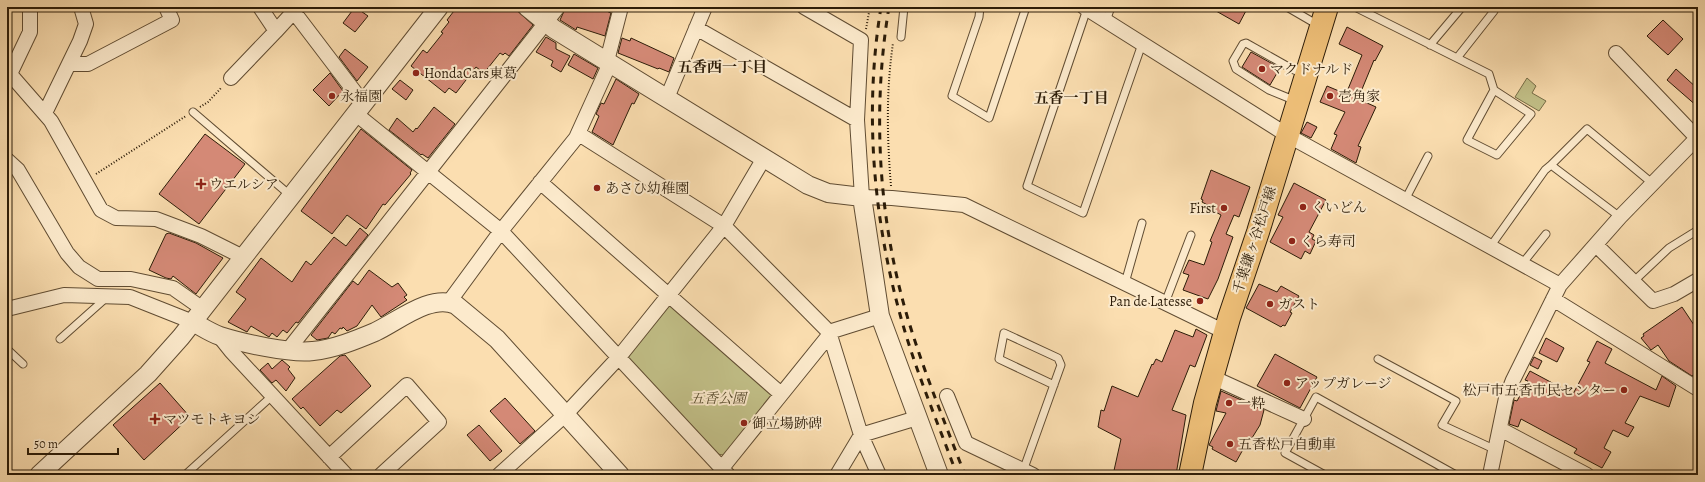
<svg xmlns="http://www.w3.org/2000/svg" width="1705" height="482" font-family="Alegreya,'Noto Serif JP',serif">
  <rect width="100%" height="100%" fill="#fbdeb0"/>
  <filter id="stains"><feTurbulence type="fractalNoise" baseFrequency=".005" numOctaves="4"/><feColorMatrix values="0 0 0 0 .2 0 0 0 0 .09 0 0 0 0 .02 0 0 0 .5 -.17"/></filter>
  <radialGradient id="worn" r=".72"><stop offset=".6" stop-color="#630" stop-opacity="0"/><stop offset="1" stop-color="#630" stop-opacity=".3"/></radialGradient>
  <path fill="#c2c088" stroke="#776e48" d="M1527,78L1536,86L1532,93L1546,101L1539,111L1515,97Z
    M668,305H674L774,394L724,455L717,454L629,360V352Z"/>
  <path fill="#d48976" stroke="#2c1c08" d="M355,7L368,16L355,32L343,23Z
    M457,7H513L533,25L509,56L505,53L503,55L500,53L484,73L476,67L456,93L449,88L445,93L411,66L423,50L427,53L443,33L441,32L449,22L447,20Z
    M566,7H605L604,10L611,13L605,36L577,27L576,30L560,20Z
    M1209,7H1248L1239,24Z
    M1663,20L1683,39L1668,55L1647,36Z
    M1347,27L1383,46L1375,61L1374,60L1358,99L1376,107L1358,146L1361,147L1356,163L1331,149L1337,135L1334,134L1345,112L1320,102L1327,86L1346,94L1362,55L1339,44Z
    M546,37L556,43V49L570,56L561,72L551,66L553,61L536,52Z
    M622,38L630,41L631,38L674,58L669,72L659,68L658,69L618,53Z
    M345,49L368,67L357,81L339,57Z
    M1251,52L1280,68L1270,85L1242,67Z
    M574,54L598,68L593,79L568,65Z
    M1676,69L1698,89V107L1667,80Z
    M330,73L343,91L329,106L313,90Z
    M616,79L639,94L634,104L632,103L613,145L592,132L599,116L596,114L601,103L604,104Z
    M400,80L413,90L406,100L392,89Z
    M434,107L455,124L428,158L422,154L421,155L389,130L397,118L413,132L416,128L417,129Z
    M1307,122L1317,127L1311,138L1301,133Z
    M361,129L412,170L410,173L411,174L385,205L383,204L366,229L347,215L332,234L301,211Z
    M205,134L245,164L199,224L159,194Z
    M1211,170L1250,187L1239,217L1234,215L1226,234L1233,237L1218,279L1208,299L1183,290L1189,275L1183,273L1189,260L1204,265L1212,242L1210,241L1221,215L1214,211L1215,209L1202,202L1203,200L1201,199Z
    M1294,183L1326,200L1309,232L1314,235L1312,239L1316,241L1310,254L1305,251L1301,259L1270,242L1283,217L1278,215Z
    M360,228L368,235L298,323L296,322L287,333L283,330L277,337L272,333L269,337L251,326L247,332L228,322L246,299L236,292L261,258L292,282L306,261L311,265L334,237L346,246Z
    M169,233L196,243L223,258L196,294L173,276L171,279L166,278L149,270L166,234Z
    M369,270L392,287L398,283L407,295L404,297L407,300L381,317L372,305L357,326L347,331L343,327L342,329L340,328L335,334L332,332L328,338L317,340L311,335L353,281L358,285Z
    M1259,284L1277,292L1281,286L1299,296L1290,312L1292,313L1285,326L1283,325L1281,327L1246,308Z
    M1682,307L1698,331V372L1692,376L1669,361L1658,345L1651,350L1641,338L1644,336L1643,334Z
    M1196,329L1207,335L1195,367L1190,365L1172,410L1186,415L1176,475H1113L1121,439L1098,427L1101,410L1104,411L1112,386L1138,397L1152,364L1153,365L1156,359L1162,362L1175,330L1193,337Z
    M1546,338L1564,348L1557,362L1539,353Z
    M1597,341L1612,349L1605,363L1656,390L1662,376L1676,386L1669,407L1640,396L1625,423L1634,427L1628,437L1613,430L1604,448L1611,452L1602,468L1574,453L1577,449L1521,419L1518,427L1509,424L1514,400L1517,401L1528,381L1525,380L1530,371L1573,394L1590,362L1587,361Z
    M1275,354L1317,377L1300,408L1257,386Z
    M345,355L371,386L341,413L337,410L320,426L303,407L301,409L292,399L340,356Z
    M1534,357L1542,361L1538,369L1530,365Z
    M282,360L290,367L288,369L295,378L286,391L276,380L272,383L260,370L268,363L272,369Z
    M160,383L190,417L144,460L113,425Z
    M1221,391L1264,410L1260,425L1252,438L1250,437L1236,462L1212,449L1213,447L1209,445L1226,413L1216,411Z
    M505,398L535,431L520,444L490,411Z
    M479,425L502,451L490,461L467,435Z"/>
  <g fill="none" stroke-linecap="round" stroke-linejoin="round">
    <g stroke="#604c32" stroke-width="9">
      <path id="service" d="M980,7L979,17L952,96L989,118L1026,7
        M1287,7L1318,25
        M1355,7L1489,74L1494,90L1531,114L1497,155L1467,140L1494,90
        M1087,9L1027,186L1083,213L1142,44
        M1106,21L1111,7
        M901,37L904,7
        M1430,45L1462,7
        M1457,58L1494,11L1489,7
        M1296,101L1269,90L1236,69L1233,61L1243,44L1246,43L1294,70L1305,73
        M193,112L291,196
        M1405,200L1428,156
        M1620,217L1551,165L1587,129L1652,183
        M1490,247L1545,170L1551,165
        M1522,264L1546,234
        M1633,282L1669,248L1698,230
        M1125,283L1142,223
        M1165,303L1191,235
        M60,339L106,298
        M7,349L23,364
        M1378,359L1456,401L1442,425L1496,450
        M1023,471L1061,365L1058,358L1004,333L999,359L1054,385
        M185,475L272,396
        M1325,475L1285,453L1316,397L1456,475"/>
    </g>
    <g stroke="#604c32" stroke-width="16">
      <path id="minor" d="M260,7L276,31L298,7
        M804,7L861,40L857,120L862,197L892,198L964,205L1225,332
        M1084,7L1287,135L1560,285
        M294,12L364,104
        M696,28L857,120
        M1616,53L1698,139
        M607,61L621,7
        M69,64H88L172,20L166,7
        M7,74H10L51,121L101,210L116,218L156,219L201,236L243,257
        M10,74L30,32V7
        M231,78L276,31
        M667,98L705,7
        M45,113L80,41L86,24L81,7
        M356,114L501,231L728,475
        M579,134L724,226L829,332L861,435L879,475
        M7,160L18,170L67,253L79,267L98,279H131L173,288L203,309
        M540,182L781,394
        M1596,245L1653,301L1674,294L1698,280
        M1553,299L1698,389
        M449,302L501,231L576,138L610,63
        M7,309L64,295L130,297L193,322
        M829,332L880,316
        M219,336L231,351L346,475
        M288,350L558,7
        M1212,377L1304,419
        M947,396L966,443L1033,475
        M1500,429L1587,475
        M329,457L407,385L439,422L381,475
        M722,468L830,334
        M499,475L566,414L619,357L724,226L764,158
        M837,475L861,435L917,418
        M1490,475L1506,398L1513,380L1560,285L1620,217L1698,137"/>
    </g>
    <g stroke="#604c32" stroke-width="20">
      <path id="tertiary" d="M527,7L554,29L808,185L828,193L862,197L880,316L939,475
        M193,322C202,327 211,333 220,336C242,343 291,354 313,351C334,349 356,340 375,332C397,322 431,293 456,305L497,339L620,475
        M39,475L148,374L181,337L439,7"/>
    </g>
    <g stroke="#2c1c08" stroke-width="24">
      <path id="primary" d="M1190,475L1205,403L1229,318L1258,232L1327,7"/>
    </g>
    <path stroke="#2c1c08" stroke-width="2" stroke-dasharray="1 2" stroke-linecap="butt" d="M866,29L870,7
      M200,107L208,102L222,87
      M96,174L186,116
      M891,186C887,138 886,91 893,43"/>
    <use href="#service" stroke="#fceacc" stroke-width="7"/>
    <use href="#minor" stroke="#fceacc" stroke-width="14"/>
    <use href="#tertiary" stroke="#fceacc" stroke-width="18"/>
    <use href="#primary" stroke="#eebf78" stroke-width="22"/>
    <path stroke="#2c1c08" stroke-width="3" stroke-dasharray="7 7" stroke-linecap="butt" d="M881,7C864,111 873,217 901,318C916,372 938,423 957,475
      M889,7C872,109 878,219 908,319C924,372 945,423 965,475"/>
  </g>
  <g fill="#8f2418" stroke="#fceacc" stroke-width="1.5">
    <circle cx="1262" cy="69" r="4"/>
    <circle cx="416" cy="73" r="4"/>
    <circle cx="332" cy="96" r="4"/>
    <circle cx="1330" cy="96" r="4"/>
    <path d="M199 178h4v4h4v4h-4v4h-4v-4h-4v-4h4z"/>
    <circle cx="597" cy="188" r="4"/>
    <circle cx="1303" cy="207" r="4"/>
    <circle cx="1224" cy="208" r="4"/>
    <circle cx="1292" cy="241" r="4"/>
    <circle cx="1200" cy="301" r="4"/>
    <circle cx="1270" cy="304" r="4"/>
    <circle cx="1287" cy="383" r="4"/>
    <circle cx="1624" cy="390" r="4"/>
    <circle cx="1229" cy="403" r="4"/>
    <path d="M153 413h4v4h4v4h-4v4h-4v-4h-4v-4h4z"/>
    <circle cx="744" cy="423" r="4"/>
    <circle cx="1230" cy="444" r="4"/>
  </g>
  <g text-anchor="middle" stroke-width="4" stroke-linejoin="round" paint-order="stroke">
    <g font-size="14" fill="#2c1c08" stroke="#fceacc" text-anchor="start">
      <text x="1270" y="74">マクドナルド</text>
      <text x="424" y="78">HondaCars東葛</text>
      <text x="340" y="101">永福園</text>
      <text x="1338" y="101">壱角家</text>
      <text x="209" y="189">ウエルシア</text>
      <text x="605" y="193">あさひ幼稚園</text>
      <text x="1311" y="212">くいどん</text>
      <text x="1216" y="213" text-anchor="end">First</text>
      <text x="1300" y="246">くら寿司</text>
      <text x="1192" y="306" text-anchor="end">Pan de Latesse</text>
      <text x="1278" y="309">ガスト</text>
      <text x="1295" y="388">アップガレージ</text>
      <text x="1616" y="395" text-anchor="end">松戸市五香市民センター</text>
      <text x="1237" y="408">一粋</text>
      <text x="163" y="424">マツモトキヨシ</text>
      <text x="752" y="428">御立場跡碑</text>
      <text x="1238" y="449">五香松戸自動車</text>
    </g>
    <g font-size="14" fill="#2c1c08" stroke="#fceacc">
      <text transform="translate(1254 240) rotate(-72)" y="5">千葉鎌ヶ谷松戸線</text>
    </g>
    <g font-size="14" font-style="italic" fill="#594d2e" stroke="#fceacc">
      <text x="718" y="403">五香公園</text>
    </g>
    <g font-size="15" font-weight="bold" fill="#2c1c08" stroke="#fceacc">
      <text x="722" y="72">五香西一丁目</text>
      <text x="1071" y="103">五香一丁目</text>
    </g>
  </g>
  <rect width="1705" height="482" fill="none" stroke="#fbdeb0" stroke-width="24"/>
  <rect x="8" y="8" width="1689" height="466" fill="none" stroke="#2c1c08" stroke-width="2"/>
  <rect x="12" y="12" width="1681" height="458" fill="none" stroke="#2c1c08"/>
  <path d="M28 448v6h90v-6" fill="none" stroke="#2c1c08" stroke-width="2"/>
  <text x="34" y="448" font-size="12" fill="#2c1c08" stroke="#fceacc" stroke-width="3" paint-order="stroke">50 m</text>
  <rect width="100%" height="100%" filter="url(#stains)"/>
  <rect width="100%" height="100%" fill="url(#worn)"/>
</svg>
